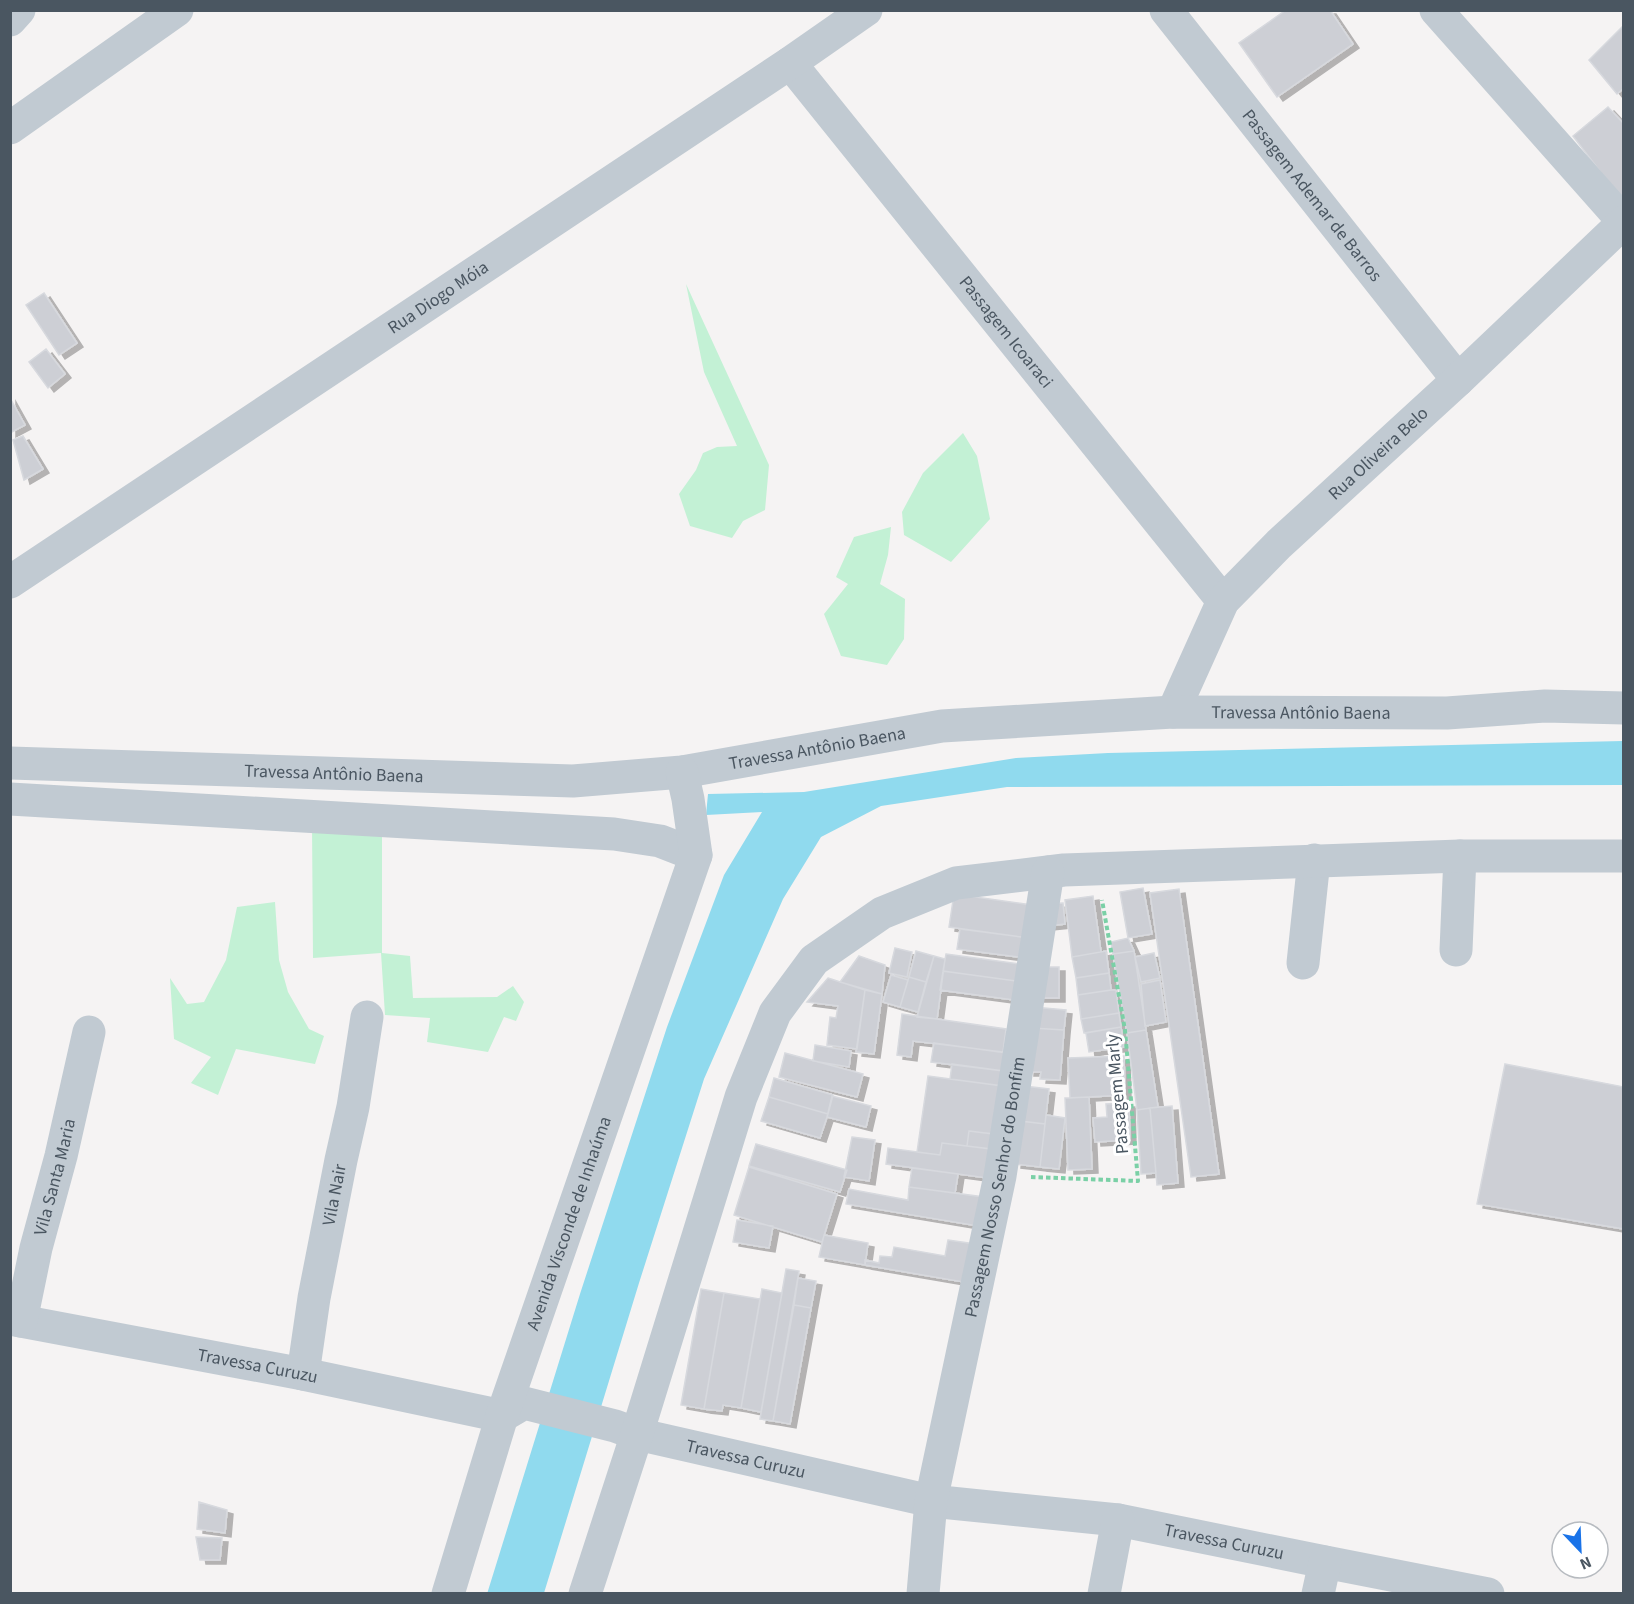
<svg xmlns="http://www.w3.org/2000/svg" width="1634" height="1604" font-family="'Source Sans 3',sans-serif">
  <defs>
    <filter id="shadow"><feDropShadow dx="6" dy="4" stdDeviation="0" flood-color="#0004"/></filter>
  </defs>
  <rect width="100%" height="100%" fill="#f5f3f3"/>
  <path fill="#c3f1d5" d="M686,284L769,465L765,510L743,521L732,538L690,526L679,494L696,470L703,453L717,447L737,446L704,372Z
    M963,433L977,456L990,519L951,562L904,535L902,512L923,473Z
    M891,527L888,555L880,584L905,599L904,639L887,665L841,656L824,614L848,584L836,577L854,537Z
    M312,824L382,835V953L410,956L413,998L497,997L513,986L524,1002L516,1021L504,1017L488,1052L427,1042L430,1018L385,1015L381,953L313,958Z
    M275,902L279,960L288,992L309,1029L324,1036L315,1064L236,1049L218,1095L191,1083L211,1057L174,1039L170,978L187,1004L204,1002L226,960L237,907Z"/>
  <path fill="#90daee" d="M1623,741V785L1007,787L881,806L821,837L783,899L704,1079L639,1283L544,1593L487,1594L580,1294L667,1027L724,875L762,812L706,815L708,794L804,792L1016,758L1108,753Z"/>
  <path fill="#cdcfd5" stroke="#d7d9de" stroke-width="1.5" filter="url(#shadow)" d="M1286,10H1330L1353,44L1277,97L1239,43Z
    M1624,25V88L1617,94L1589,60Z
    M1608,107L1624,124V203L1573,136Z
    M44,293L77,343L59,355L26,305Z
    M46,349L65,374L48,388L29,362Z
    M10,398L25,425L10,433Z
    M23,436L43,469L24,480L13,440Z
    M1143,888L1152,934L1128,938L1120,892Z
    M1179,889L1219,1174L1191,1177L1150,893Z
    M954,894L1032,905L1028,938L949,927Z
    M1093,896L1101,952L1072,957L1065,900Z
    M1063,903L1065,924L1047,926L1045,904Z
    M960,929L1029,938L1026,958L957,949Z
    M1128,938L1134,951L1113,954L1111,942Z
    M895,948L912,952L907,977L889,973Z
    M916,951L934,956L926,982L909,977Z
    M1106,951L1109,973L1076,978L1072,957Z
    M1134,951L1146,1030L1127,1033L1113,954Z
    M1154,953L1160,978L1141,982L1135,957Z
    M946,954L1027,965L1024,982L943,971Z
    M859,956L885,965L882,994L840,982Z
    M934,956L945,959L937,1019L917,1017Z
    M1036,967H1059V998H1036Z
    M943,971L1024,982L1022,1001L940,990Z
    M1109,973L1111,990L1078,995L1076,978Z
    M891,975L908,980L900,1007L883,1002Z
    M909,977L926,982L918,1012L900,1007Z
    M828,978L865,990L857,1049L827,1045L830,1017L836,1018L838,1006L807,1002Z
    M1160,980L1166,1022L1145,1026L1141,984Z
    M865,990L882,994L874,1054L856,1052Z
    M1111,990H1116L1119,1013L1081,1019L1078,995Z
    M1033,1007L1066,1010L1064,1030L1032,1028Z
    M1119,1013L1121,1027L1084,1033L1081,1019Z
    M902,1014L1006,1029L1003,1052L913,1041L911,1057L897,1055Z
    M1121,1027L1124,1047L1089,1052L1086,1033Z
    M1032,1028L1064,1030L1060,1080L1040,1079L1041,1072H1028Z
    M1146,1030L1158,1107L1137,1110L1127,1033Z
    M934,1043L1014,1054L1011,1072L931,1062Z
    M815,1045L851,1051L849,1067L813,1061Z
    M785,1053L863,1074L857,1097L779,1077Z
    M1124,1056L1125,1095L1070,1098L1068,1058Z
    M952,1064L1011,1072L1010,1087L950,1079Z
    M1505,1064L1624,1087V1229L1477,1204Z
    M928,1076L1010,1087L1003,1135L969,1131L967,1146L942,1143L940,1155L917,1152Z
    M774,1078L833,1095L828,1114L769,1097Z
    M1024,1086L1049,1089L1045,1124L1020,1121Z
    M832,1096L871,1106L866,1127L827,1117Z
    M769,1097L828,1114L820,1138L761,1121Z
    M1089,1097L1092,1169L1068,1170L1065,1098Z
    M1129,1103L1130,1140L1095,1142L1093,1118L1107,1117L1106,1104Z
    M1172,1106L1178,1183L1157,1185L1150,1108Z
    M1150,1108L1156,1173L1141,1174L1137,1110Z
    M1046,1115L1065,1118L1059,1169L1040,1167Z
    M1020,1121L1045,1124L1040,1167L1015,1164Z
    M969,1131L993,1134L991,1149L967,1146Z
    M852,1137L875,1140L869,1181L844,1177Z
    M942,1143L991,1149L987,1178L886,1164L888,1148L940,1155Z
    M756,1144L847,1170L840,1192L749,1166Z
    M749,1167L837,1194L822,1242L734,1215Z
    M912,1168L958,1174L955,1193L909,1187Z
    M909,1187L984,1197L978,1226L846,1204L849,1189L908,1200Z
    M737,1220L773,1226L769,1248L733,1242Z
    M824,1235L868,1243L865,1265L819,1257Z
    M948,1240L975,1244L969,1283L865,1265V1260L879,1263L880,1256L892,1257L894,1247L945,1256Z
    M786,1269L799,1271L773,1421L760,1419Z
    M798,1278L816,1281L811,1308L794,1305Z
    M701,1289L724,1293L704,1409L681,1405Z
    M762,1289L782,1293L761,1412L741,1408Z
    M724,1293L760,1299L741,1408L723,1405L722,1411L704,1409Z
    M794,1305L811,1308L790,1424L773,1421Z
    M199,1502L227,1510L225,1533L197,1529Z
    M196,1537L222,1538L220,1560H200Z"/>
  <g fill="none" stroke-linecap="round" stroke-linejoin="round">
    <path stroke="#7ad0a6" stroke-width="4" stroke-dasharray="4.5 3" stroke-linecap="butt" d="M1031,1177L1138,1181L1125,1030L1102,900"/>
    <g stroke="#c1cad2" stroke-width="33">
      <path id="s1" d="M1166,10L1458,380"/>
      <path d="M1436,10L1624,222"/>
      <path d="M10,20L19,10"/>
      <path id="s2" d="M790,63L1223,601"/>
      <path d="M10,128L177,10"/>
      <path id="s3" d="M10,582L790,63L866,10"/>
      <path id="s4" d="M1173,712L1223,601L1279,544L1458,380L1624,222"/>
      <path id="s5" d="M10,763L573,781L682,772L942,726L1173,712L1447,713L1545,706L1624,708"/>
      <path d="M10,799L614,834L660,841L696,855"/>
      <path d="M1456,950L1460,856"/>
      <path d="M1303,963L1314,860"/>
      <path id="s6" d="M10,1319L303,1374L502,1416L524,1403L615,1426L637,1434L931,1501L1118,1520L1325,1562L1488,1594"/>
      <path id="s7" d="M21,1321L36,1248L61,1156L89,1032"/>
      <path id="s8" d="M303,1374L314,1298L341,1160L353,1107L367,1017"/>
      <path id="s9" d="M448,1594L502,1416L696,855L688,799L682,772"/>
      <path d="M585,1594L637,1434L741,1097L775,1013L814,960L882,913L956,883L1064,870L1460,856H1624"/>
      <path id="s10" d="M923,1594L931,1501L1000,1176L1048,872"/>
      <path d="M1104,1594L1118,1520"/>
      <path d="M1318,1594L1325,1562"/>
    </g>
  </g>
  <g text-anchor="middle" stroke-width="6" stroke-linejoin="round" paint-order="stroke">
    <g font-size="18" fill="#4a5661" stroke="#fff">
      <text dy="6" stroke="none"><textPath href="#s1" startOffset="236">Passagem Ademar de Barros</textPath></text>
      <text dy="6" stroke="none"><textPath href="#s3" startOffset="514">Rua Diogo Móia</textPath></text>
      <text dy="6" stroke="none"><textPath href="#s2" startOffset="345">Passagem Icoaraci</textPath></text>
      <text dy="6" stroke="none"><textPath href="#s4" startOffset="336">Rua Oliveira Belo</textPath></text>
      <text dy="6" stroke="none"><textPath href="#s5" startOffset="1296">Travessa Antônio Baena</textPath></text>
      <text dy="6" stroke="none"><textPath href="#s5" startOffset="810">Travessa Antônio Baena</textPath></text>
      <text dy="6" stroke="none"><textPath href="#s5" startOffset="324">Travessa Antônio Baena</textPath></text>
      <text transform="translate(1117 1094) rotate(-95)" y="6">Passagem Marly</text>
      <text dy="6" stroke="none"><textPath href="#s7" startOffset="148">Vila Santa Maria</textPath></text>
      <text dy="6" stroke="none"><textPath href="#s10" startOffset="414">Passagem Nosso Senhor do Bonfim</textPath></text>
      <text dy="6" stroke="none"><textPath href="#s8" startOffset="182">Vila Nair</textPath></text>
      <text dy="6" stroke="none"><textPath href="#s9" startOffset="390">Avenida Visconde de Inhaúma</textPath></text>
      <text dy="6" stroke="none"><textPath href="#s6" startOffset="252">Travessa Curuzu</textPath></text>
      <text dy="6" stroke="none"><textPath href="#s6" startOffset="756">Travessa Curuzu</textPath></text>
      <text dy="6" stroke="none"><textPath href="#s6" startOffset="1242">Travessa Curuzu</textPath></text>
    </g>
  </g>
  <rect width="1634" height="1604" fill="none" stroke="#4a5661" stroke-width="24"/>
  <g transform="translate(1580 1550) rotate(157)"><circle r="28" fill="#ffffff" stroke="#b7bbc0" stroke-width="1.5"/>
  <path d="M0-4.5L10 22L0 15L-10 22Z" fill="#1a73e8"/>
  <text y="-9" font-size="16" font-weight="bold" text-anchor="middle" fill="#4a5661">N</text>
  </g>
</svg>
